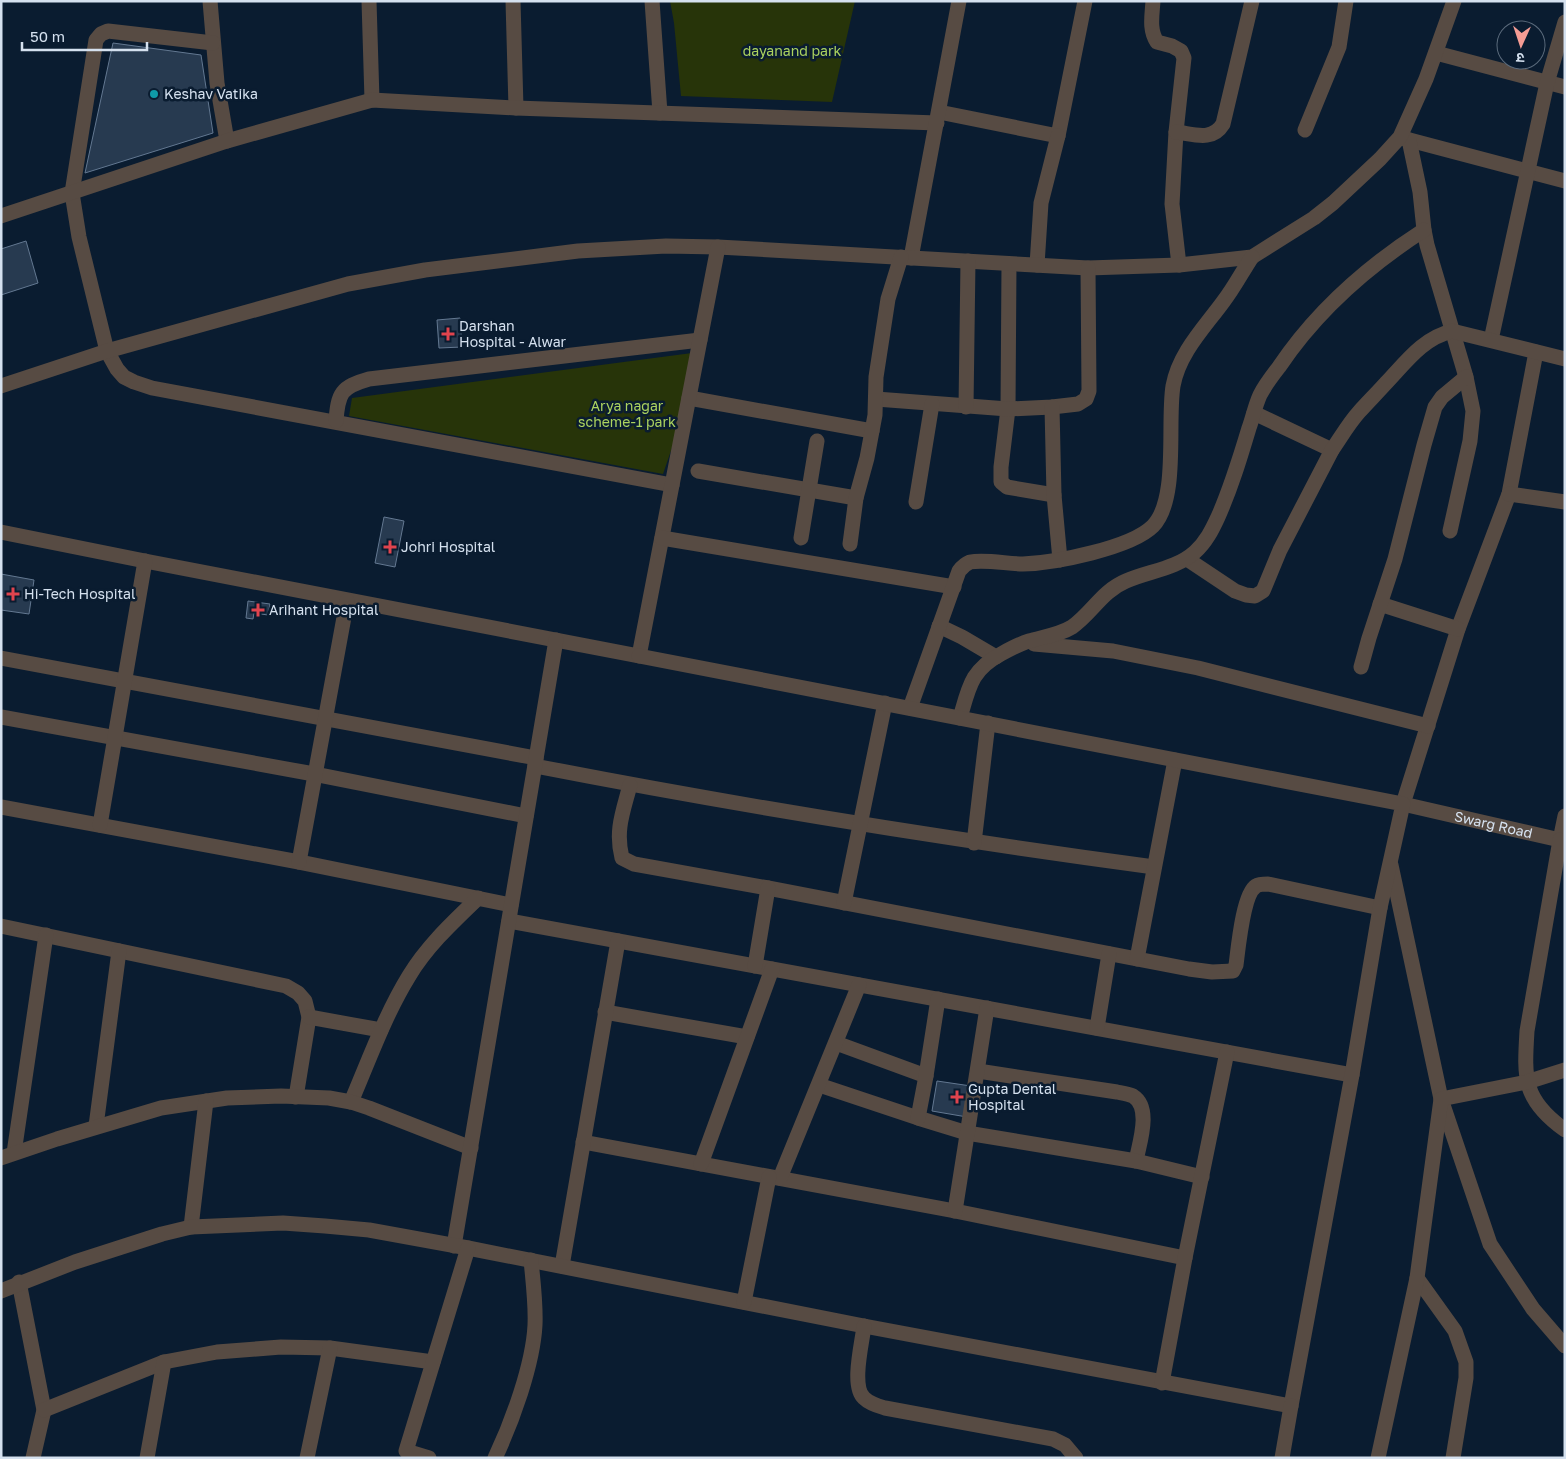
<svg xmlns="http://www.w3.org/2000/svg" width="1566" height="1459" font-family="'Golos Text','Noto Sans Devanagari',sans-serif">
  <rect width="100%" height="100%" fill="#0a1c30"/>
  <path fill="#273409" d="M670,1H855L832,102L681,96L674,23Z
    M692,353L689,398L663,474L349,416L352,398Z"/>
  <path fill="#273a50" stroke="#637891" d="M113,43L201,55L213,133L85,173Z
    M26,241L38,283L1,295V249Z
    M460,318L462,347L439,348L437,320Z
    M384,517L404,521L395,567L375,563Z
    M1,574L34,580L29,614L1,610Z
    M248,601L270,604L268,615L254,613L253,619L246,618Z
    M937,1081L971,1086L967,1117L932,1111Z"/>
  <g fill="none" stroke-linecap="round" stroke-linejoin="round">
    <g stroke="#574b43" stroke-width="15">
      <path d="M210,1L217,83L227,141"/>
      <path d="M369,1L372,100"/>
      <path d="M513,1L516,108"/>
      <path d="M652,1L660,113"/>
      <path d="M1153,1C1152,16 1149,30 1157,42L1172,46L1181,51L1184,58L1176,132L1172,204L1179,265"/>
      <path d="M213,43L108,31L101,34L96,40L72,193L79,237L107,351L117,369L124,377L134,382L152,388L672,485"/>
      <path d="M1436,53L1565,87"/>
      <path d="M939,112L1058,136L1085,1"/>
      <path d="M1305,130L1339,47L1346,1"/>
      <path d="M1176,132C1194,134 1212,142 1223,124L1252,1"/>
      <path d="M1402,138L1565,181"/>
      <path d="M1409,140L1420,192L1424,230L1427,245L1466,377L1473,411L1470,441L1450,531"/>
      <path d="M1,216L227,141L372,100L516,108L937,123"/>
      <path d="M911,258L959,1"/>
      <path d="M1009,264L1008,409L1001,467V482L1007,487L1054,495"/>
      <path d="M1037,265L1041,203L1058,136"/>
      <path d="M1491,340L1547,83L1565,22"/>
      <path id="s1" d="M1536,352L1509,494L1458,629L1403,804L1560,840L1565,816"/>
      <path d="M1,386L107,351L348,284L425,270L578,251L666,246L718,247L1088,268L1179,265L1252,257L1314,218L1333,203L1380,159L1400,137L1426,79L1454,1"/>
      <path d="M689,398L872,431"/>
      <path d="M876,399L1008,409L1052,407L1078,404L1086,399L1089,391L1088,268"/>
      <path d="M966,407L968,261"/>
      <path d="M1052,407L1054,495L1060,560"/>
      <path d="M1254,413L1332,450"/>
      <path d="M336,421C338,393 341,387 369,379L700,340"/>
      <path d="M698,471L856,498"/>
      <path d="M1509,494L1565,502"/>
      <path d="M916,502L932,404"/>
      <path d="M1,532L145,561L639,656L718,247"/>
      <path d="M662,538L954,587"/>
      <path d="M801,538L817,441"/>
      <path d="M850,544L856,498L867,458L875,415L876,377L888,299L901,257"/>
      <path d="M1187,559L1235,591L1246,595L1255,596L1263,591L1280,550L1332,450C1341,437 1349,423 1359,412C1368,402 1377,393 1386,383C1406,362 1423,338 1452,331L1565,359"/>
      <path d="M1380,604L1458,629"/>
      <path d="M939,626L962,637L996,657"/>
      <path d="M1034,644L1113,651L1198,668L1428,726"/>
      <path d="M1,658L536,758"/>
      <path d="M1361,667L1369,638L1395,559L1424,445L1435,407L1442,397L1466,377"/>
      <path d="M910,708L959,571C962,567 965,564 970,562C985,559 1008,564 1023,564C1055,563 1131,548 1153,526C1179,499 1167,423 1173,386C1179,353 1204,328 1223,302C1234,288 1242,272 1252,257"/>
      <path d="M1,717L314,774L526,816"/>
      <path d="M960,718C969,687 971,670 1001,654C1010,649 1019,644 1029,641C1043,637 1059,635 1072,627C1092,613 1102,591 1126,581C1149,571 1176,569 1195,552C1206,542 1212,530 1218,517C1231,488 1240,458 1249,428C1253,417 1255,406 1260,395C1265,385 1272,376 1279,367C1316,312 1368,266 1424,230"/>
      <path d="M535,766C740,806 947,839 1154,867"/>
      <path d="M630,785C623,812 615,830 622,858L634,864L768,888L1189,969L1212,972L1233,971L1236,965C1238,950 1243,894 1256,886C1259,884 1265,884 1268,884L1380,908"/>
      <path d="M1,807L299,862L511,905"/>
      <path d="M100,825L145,561"/>
      <path d="M974,843L988,723"/>
      <path d="M1565,844L1560,840L1527,1031C1524,1079 1523,1100 1565,1130"/>
      <path d="M299,862L347,601"/>
      <path d="M1391,865L1441,1099L1490,1244L1533,1309L1565,1346"/>
      <path d="M844,903L885,703"/>
      <path d="M509,921L1352,1075"/>
      <path d="M1,926L286,986L298,993L305,1001L309,1017L296,1097"/>
      <path d="M1137,959L1175,760"/>
      <path d="M755,966L768,888"/>
      <path d="M605,1012L747,1037"/>
      <path d="M309,1017L381,1030"/>
      <path d="M1097,1028L1109,954"/>
      <path d="M836,1043L926,1076"/>
      <path d="M978,1071L1117,1092C1122,1093 1129,1094 1133,1096C1152,1108 1139,1144 1136,1161"/>
      <path d="M819,1085L918,1118L967,1133L1136,1161L1202,1177"/>
      <path d="M351,1102C369,1060 385,1015 409,976C427,946 453,922 478,898"/>
      <path d="M918,1118L926,1076L938,999"/>
      <path d="M96,1126L119,951"/>
      <path d="M583,1142L955,1211L1185,1258"/>
      <path d="M14,1153L46,935"/>
      <path d="M1,1158L57,1139L161,1108L227,1098L281,1096L329,1098L351,1102L369,1108L471,1148"/>
      <path d="M701,1164L772,969"/>
      <path d="M780,1178L859,985"/>
      <path d="M955,1211L987,1008"/>
      <path d="M191,1227L206,1101"/>
      <path d="M454,1246L556,640"/>
      <path d="M562,1266L618,941"/>
      <path d="M1417,1278L1455,1331L1466,1362V1378L1453,1458"/>
      <path d="M19,1282L44,1410L33,1458"/>
      <path d="M1,1291L75,1262L162,1234L191,1227L283,1223L325,1226L369,1230L468,1248L864,1326L1291,1406L1352,1075L1380,908L1403,804L639,656"/>
      <path d="M744,1302L769,1177"/>
      <path d="M864,1326C862,1344 851,1386 864,1398C870,1404 878,1406 885,1408L1053,1439L1065,1445L1076,1458"/>
      <path d="M1162,1383L1185,1258L1227,1052"/>
      <path d="M44,1410L164,1362L217,1352L281,1347L330,1348L433,1362"/>
      <path d="M147,1458L164,1362"/>
      <path d="M307,1458L330,1348"/>
      <path d="M429,1458L406,1451L468,1248"/>
      <path d="M495,1458C512,1422 533,1365 535,1325C536,1304 533,1282 531,1260"/>
      <path d="M1282,1458L1291,1406"/>
      <path d="M1378,1458L1417,1278L1441,1099L1527,1082L1565,1070"/>
    </g>
  </g>
  <circle fill="#0f9aa8" stroke="#0a1c30" stroke-width="2" cx="154" cy="94" r="5"/>
  <g fill="#e0444e" stroke="#0a1c30" stroke-width="2">
    <path d="M445.5 326.5h5v5h5v5h-5v5h-5v-5h-5v-5h5z"/>
    <path d="M387.5 539.5h5v5h5v5h-5v5h-5v-5h-5v-5h5z"/>
    <path d="M10.5 586.5h5v5h5v5h-5v5h-5v-5h-5v-5h5z"/>
    <path d="M255.5 602.5h5v5h5v5h-5v5h-5v-5h-5v-5h5z"/>
    <path d="M954.5 1089.5h5v5h5v5h-5v5h-5v-5h-5v-5h5z"/>
  </g>
  <g text-anchor="middle" stroke-width="5" stroke-linejoin="round" paint-order="stroke">
    <g font-size="14" fill="#acd35f" stroke="#0a1c30">
      <text x="792" y="56">dayanand park</text>
      <text x="627" y="411">Arya nagar<tspan x="627" dy="16">scheme-1 park</tspan></text>
    </g>
    <g font-size="14" fill="#d5e1ef" stroke="#0a1c30" text-anchor="start">
      <text x="164" y="99">Keshav Vatika</text>
      <text x="459" y="331">Darshan<tspan x="459" dy="16">Hospital - Alwar</tspan></text>
      <text x="401" y="552">Johri Hospital</text>
      <text x="24" y="599">Hi-Tech Hospital</text>
      <text x="269" y="615">Arihant Hospital</text>
      <text x="968" y="1094">Gupta Dental<tspan x="968" dy="16">Hospital</tspan></text>
    </g>
    <g font-size="14" fill="#d5e1ef" stroke="#0a1c30">
      <text dy="5" stroke="none"><textPath href="#s1" startOffset="565">Swarg Road</textPath></text>
    </g>
  </g>
  <rect width="1566" height="1459" fill="none" stroke="#d5e1ef" stroke-width="5"/>
  <g transform="translate(1521 45) rotate(183)"><circle r="24" fill="#0a1c30" stroke="#5b6b7c"/>
  <path d="M0-4L9 19L0 12L-9 19Z" fill="#f59c94"/>
  <text y="-8" font-size="14" font-weight="bold" text-anchor="middle" fill="#d5e1ef">उ</text>
  </g>
  <path d="M22 42v8h125v-8" fill="none" stroke="#d5e1ef" stroke-width="2.5"/>
  <text x="30" y="42" font-size="15" fill="#d5e1ef" stroke="#0a1c30" stroke-width="4" paint-order="stroke">50 m</text>
</svg>
